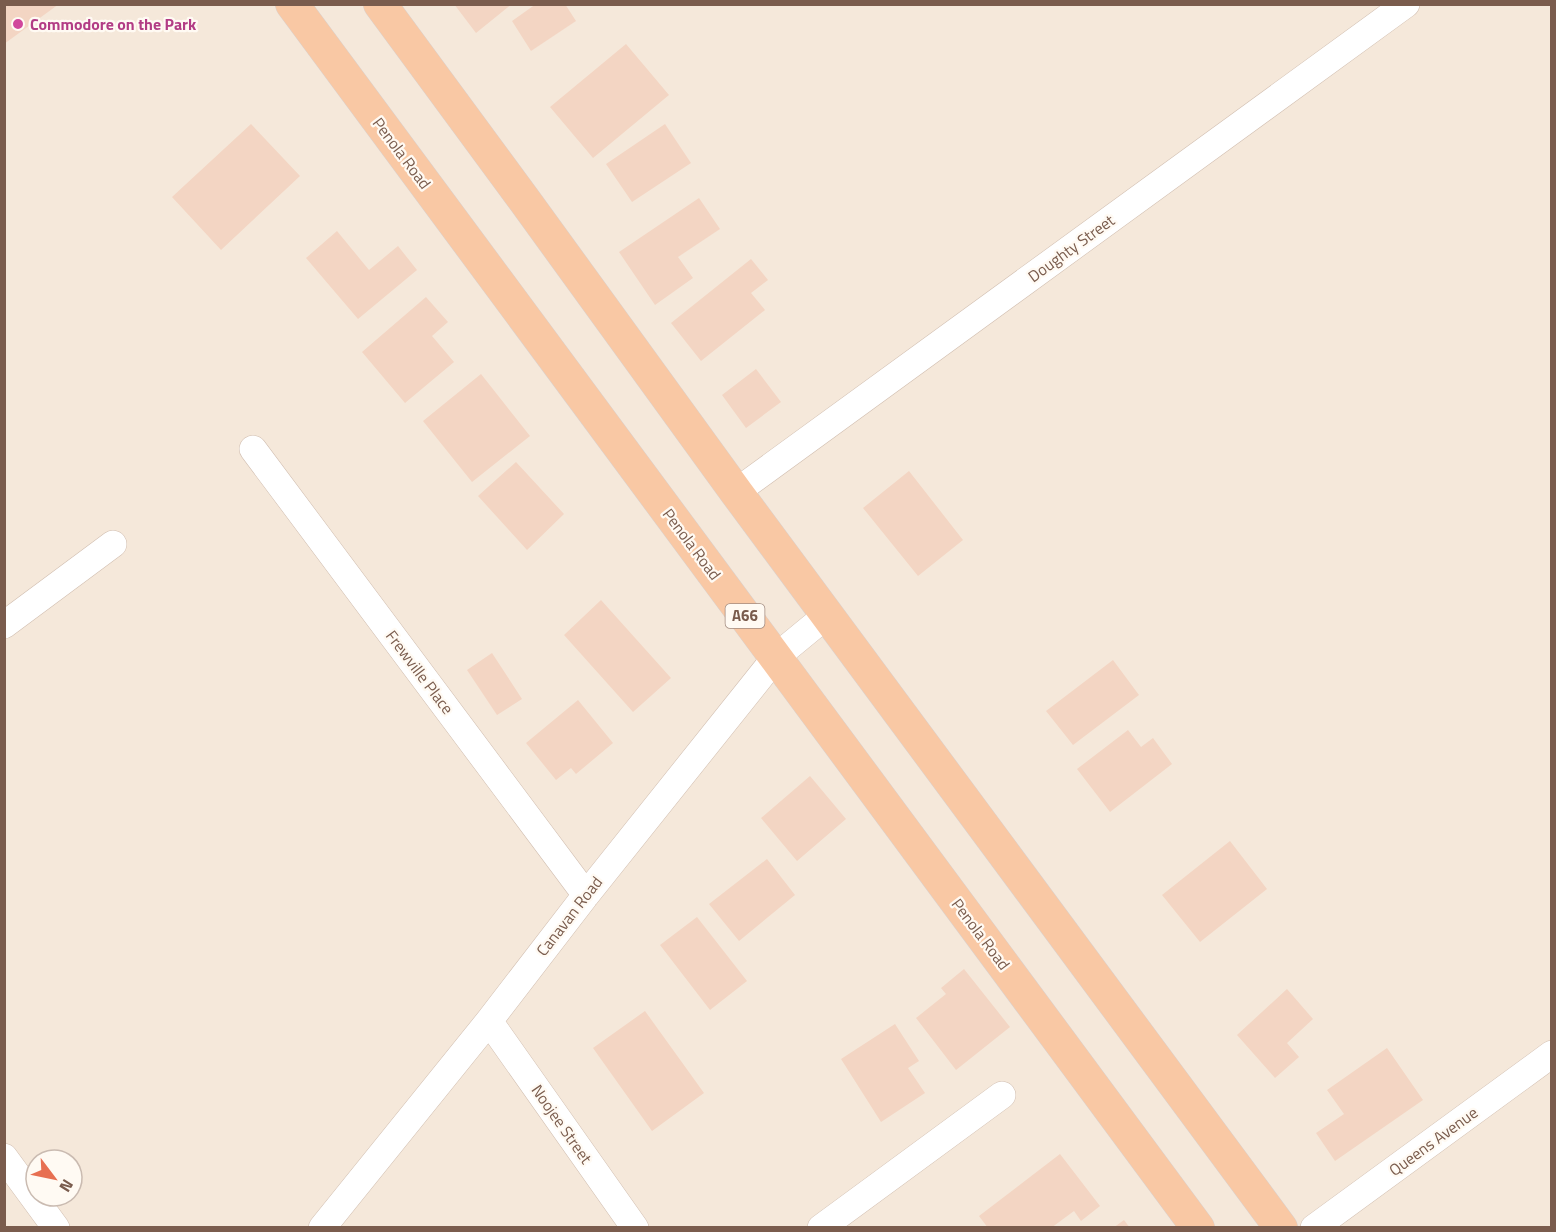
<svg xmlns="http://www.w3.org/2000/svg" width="1556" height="1232" font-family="'Titillium Web',sans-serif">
  <rect width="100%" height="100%" fill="#fdf6ec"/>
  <path fill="#f5e8da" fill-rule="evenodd" d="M5,5H1551V1227L5,1228ZM36,1160H72V1196H36Z"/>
  <path fill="#f3d5c3" d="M4,4H59L4,44Z
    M454,4H512L476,33Z
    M536,4H565L576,21L531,51L512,21Z
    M626,44L669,95L593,158L550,107Z
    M251,124L300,176L221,250L172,197Z
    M665,124L691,163L632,202L606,164Z
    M699,198L720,229L678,257L693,278L655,305L619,252Z
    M337,231L369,270L398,246L417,270L358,319L306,258Z
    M751,259L768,280L751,293L765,310L701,361L671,323Z
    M426,297L448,322L432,336L454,362L405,403L362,352Z
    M756,369L781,402L746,428L722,395Z
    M481,374L530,436L472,482L423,421Z
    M516,462L564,514L527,550L478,496Z
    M909,471L963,540L918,576L863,508Z
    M601,600L671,678L633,712L564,635Z
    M492,653L522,699L497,715L467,670Z
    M1113,660L1139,695L1073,745L1046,711Z
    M578,700L613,743L576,774L571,768L556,780L526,743Z
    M1128,730L1141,747L1153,738L1172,764L1110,812L1077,769Z
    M810,776L846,819L797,861L761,818Z
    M1230,841L1267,889L1200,942L1162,895Z
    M767,859L795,895L739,941L709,904Z
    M697,917L747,981L710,1010L660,945Z
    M964,969L1010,1027L956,1070L916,1018L946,994L941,988Z
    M1287,989L1313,1019L1287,1043L1299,1057L1275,1078L1237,1035Z
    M645,1011L704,1093L652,1131L593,1048Z
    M895,1024L919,1061L908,1068L925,1093L881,1122L841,1059Z
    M1387,1048L1423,1100L1335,1161L1316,1133L1344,1114L1327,1090Z
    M1060,1154L1100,1206L1081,1221L1074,1211L1051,1228H988L979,1216Z
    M1124,1220L1130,1228H1113Z"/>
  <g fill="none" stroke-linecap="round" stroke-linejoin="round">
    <g stroke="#d1beb0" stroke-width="28">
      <path id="minor" d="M253,449L586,895
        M736,492L1406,4
        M4,625L113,544
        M489,1021L635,1228
        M4,1157L56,1228
        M322,1228L489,1021L586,895L776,657L827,615
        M821,1228L1002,1095
        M1314,1228L1552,1054"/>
    </g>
    <g stroke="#dad1cd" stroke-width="34">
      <path id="trunk" d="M292,4L1198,1228
        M380,4L525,201L736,492L1281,1228"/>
    </g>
    <use href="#minor" stroke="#fff" stroke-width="27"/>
    <use href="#trunk" stroke="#f9c8a4" stroke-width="33"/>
  </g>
  <circle fill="#d1479c" stroke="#fffaf3" stroke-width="2" cx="18" cy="24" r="6"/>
  <g text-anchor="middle" stroke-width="4.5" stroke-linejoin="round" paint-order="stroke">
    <rect fill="#fffaf3" stroke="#a28b7f" stroke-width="1.5" x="725.5" y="604" width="39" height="24" rx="4.5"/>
    <g font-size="15" font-weight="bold" fill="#7a5c4d">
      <text x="745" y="621">A66</text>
    </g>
    <g font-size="16" font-weight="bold" fill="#b23c85" stroke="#fffaf3" text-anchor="start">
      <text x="30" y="30">Commodore on the Park</text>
    </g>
    <g font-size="16" fill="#7a5c4d" stroke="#fffaf3">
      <text transform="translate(402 153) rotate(53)" y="6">Penola Road</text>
      <text transform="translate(1071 248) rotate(-36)" y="6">Doughty Street</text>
      <text transform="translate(692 544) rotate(53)" y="6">Penola Road</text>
      <text transform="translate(420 672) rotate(53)" y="6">Frewville Place</text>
      <text transform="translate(569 916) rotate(-52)" y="6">Canavan Road</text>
      <text transform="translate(981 934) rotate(53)" y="6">Penola Road</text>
      <text transform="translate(562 1124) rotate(55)" y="6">Noojee Street</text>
      <text transform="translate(1433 1141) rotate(-36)" y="6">Queens Avenue</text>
    </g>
  </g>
  <rect width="1556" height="1232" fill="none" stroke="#7a5c4d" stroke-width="12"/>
  <g transform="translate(54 1178) rotate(122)"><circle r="28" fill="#fffaf3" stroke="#cabbb1" stroke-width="1.5"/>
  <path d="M0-4.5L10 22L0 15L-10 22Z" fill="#e76f51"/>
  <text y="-9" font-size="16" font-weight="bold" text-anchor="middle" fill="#7a5c4d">N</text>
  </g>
</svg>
